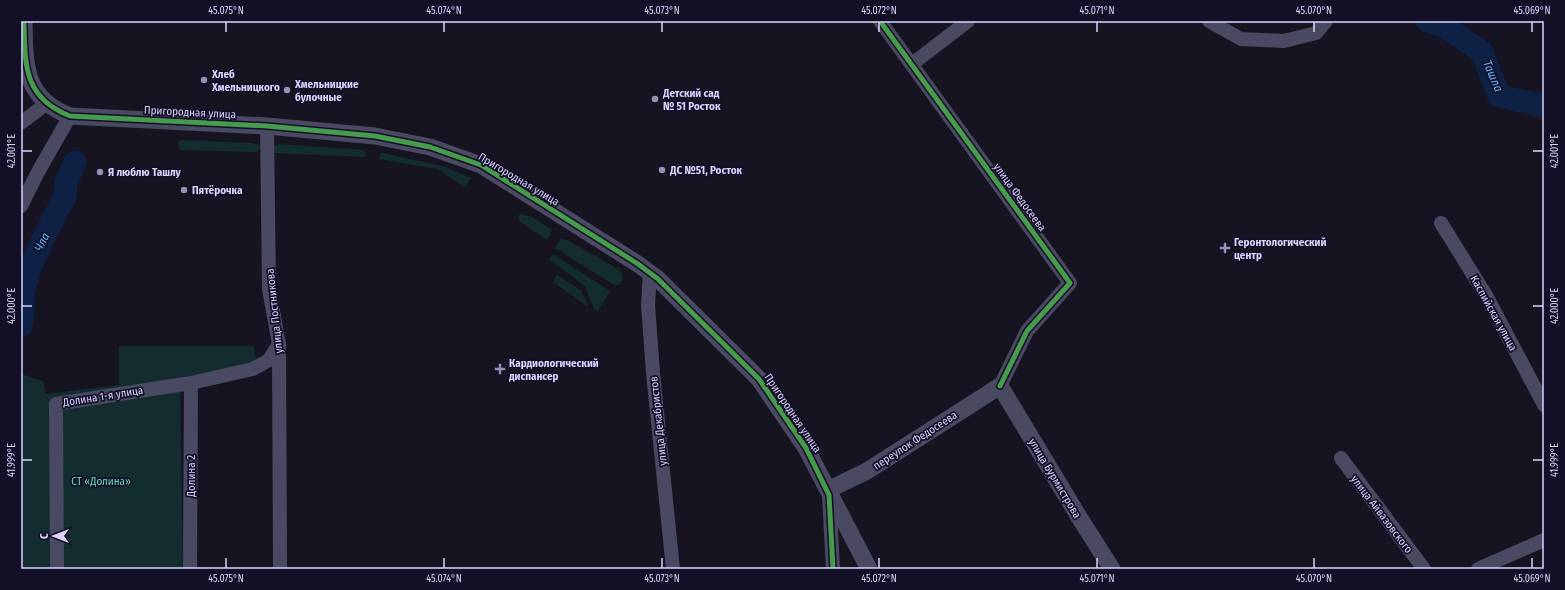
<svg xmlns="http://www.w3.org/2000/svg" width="1565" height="590" font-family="'Fira Sans Condensed',sans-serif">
  <rect width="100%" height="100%" fill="#161421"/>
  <path fill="#132c2d" d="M181,140L252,143L260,145L261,148L257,152L182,150L179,149L178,144Z
    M279,144L362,150L365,151L366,156L364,157L274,153V146Z
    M383,153L446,167L471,178L465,187L437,169L379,159L380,154Z
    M520,214L532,217L552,230L547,240L520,222L518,217Z
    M560,239L568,240L621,271L623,279L619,285H615L611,283L555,248Z
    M553,254L610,291L598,311L594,310L585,286L549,259Z
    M557,275L581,290L588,305L587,306L553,282Z
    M119,346H254L256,363L198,375L180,377L183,569H21V374L43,381L46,394L119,385Z"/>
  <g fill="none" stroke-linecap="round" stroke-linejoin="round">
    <path stroke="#0d2144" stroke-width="23" d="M1427,21L1444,26L1482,52L1499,96L1544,106
      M21,326L23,314V293L31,265L54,216L65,197L66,183L75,162"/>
    <path stroke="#4a4962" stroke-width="14" d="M880,21L1070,283L1027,331L1000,386
      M1209,21L1241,39L1284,41L1316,33L1326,21
      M912,64L968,21
      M21,123L47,103
      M267,126L269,289L279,344L280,569
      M21,206L38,172L70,116
      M1441,223L1487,297L1544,405
      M650,272L648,305L653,373L673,569
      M1341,458L1424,569
      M829,495L833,569
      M57,569L56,404L191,383L253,369L269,360L279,344
      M190,569L191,383
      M1478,569L1544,540"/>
    <path stroke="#4a4962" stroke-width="17" d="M24,21C25,64 23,98 70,116L267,126L375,136L430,147L481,165L638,264L658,279L759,379L806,448L869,569
      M828,490L867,471L1000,386L1079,517L1112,569"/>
    <g stroke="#130f26" stroke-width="8">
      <path id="cycleway" d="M24,21C25,64 23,98 70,116L267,126L375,136L430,147L481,165L638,264L658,279L759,379L806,448L829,495L833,569
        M880,21L1070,283L1027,331L1000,386"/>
    </g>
    <use href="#cycleway" stroke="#469c4c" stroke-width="5"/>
  </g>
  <path fill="none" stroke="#d9d4ff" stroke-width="1.5" d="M226,22V32M444,22V32M662,22V32M879,22V32M1097,22V32M1314,22V32M1532,22V32M22,151H32M1533,151H1543M22,306H32M1533,306H1543M22,460H32M1533,460H1543M226,558V568M444,558V568M662,558V568M879,558V568M1097,558V568M1314,558V568M1532,558V568"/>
  <g fill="#9591b1" stroke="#130f26" stroke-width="1.5">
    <circle cx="204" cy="80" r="4"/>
    <circle cx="287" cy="90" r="4"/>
    <circle cx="655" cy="99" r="4"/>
    <circle cx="662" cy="170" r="4"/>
    <circle cx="100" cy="172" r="4"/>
    <circle cx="184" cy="190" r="4"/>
    <path d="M1223 242h4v4h4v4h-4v4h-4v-4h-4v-4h4z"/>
    <path d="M498 363h4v4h4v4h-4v4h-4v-4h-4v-4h4z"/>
  </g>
  <g text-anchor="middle" stroke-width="3.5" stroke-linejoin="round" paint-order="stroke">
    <g font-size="11" font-weight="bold" fill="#d9d4ff" stroke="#130f26" text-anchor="start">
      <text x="212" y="78">Хлеб<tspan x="212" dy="13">Хмельницкого</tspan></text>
      <text x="295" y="88">Хмельницкие<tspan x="295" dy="13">булочные</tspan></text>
      <text x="663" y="97">Детский сад<tspan x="663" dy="13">№ 51 Росток</tspan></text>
      <text x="670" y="174">ДС №51, Росток</text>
      <text x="108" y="176">Я люблю Ташлу</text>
      <text x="192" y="194">Пятёрочка</text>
      <text x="1234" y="246">Геронтологический<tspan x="1234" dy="13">центр</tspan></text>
      <text x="509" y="367">Кардиологический<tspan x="509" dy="13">диспансер</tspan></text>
    </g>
    <g font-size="11" fill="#d9d4ff" stroke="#130f26">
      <text transform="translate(190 112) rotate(3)" y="4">Пригородная улица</text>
      <text transform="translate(519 179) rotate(31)" y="4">Пригородная улица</text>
      <text transform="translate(1020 197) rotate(54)" y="4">улица Федосеева</text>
      <text transform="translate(274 311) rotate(-96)" y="4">улица Постникова</text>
      <text transform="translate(1494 313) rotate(61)" y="4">Каспийская улица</text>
      <text transform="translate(103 396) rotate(-9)" y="4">Долина 1-я улица</text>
      <text transform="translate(793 413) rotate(56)" y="4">Пригородная улица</text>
      <text transform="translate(658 421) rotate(-96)" y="4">улица Декабристов</text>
      <text transform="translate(915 440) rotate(-33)" y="4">переулок Федосеева</text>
      <text transform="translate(191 476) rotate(-90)" y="4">Долина 2</text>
      <text transform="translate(1055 478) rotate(59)" y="4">улица Бурмистрова</text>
      <text transform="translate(1382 514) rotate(53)" y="4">улица Айвазовского</text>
    </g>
    <g font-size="11" fill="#5fe0c0" stroke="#130f26">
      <text x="101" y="485">СТ «Долина»</text>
    </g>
    <g font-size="12" font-style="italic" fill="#62b6ff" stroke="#130f26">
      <text transform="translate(1493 76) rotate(67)" y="4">Ташла</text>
      <text transform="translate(42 242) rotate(-63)" y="4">Чла</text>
    </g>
  </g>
  <rect width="1565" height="590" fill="none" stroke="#130f26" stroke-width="44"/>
  <g transform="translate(54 536) rotate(270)" stroke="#130f26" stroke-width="3" paint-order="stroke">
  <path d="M0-3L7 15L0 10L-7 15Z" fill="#d9d4ff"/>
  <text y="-6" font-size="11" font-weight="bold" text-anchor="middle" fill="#d9d4ff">С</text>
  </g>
  <rect x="22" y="22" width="1521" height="546" fill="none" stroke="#d9d4ff" stroke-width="1.5"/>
  <g font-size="10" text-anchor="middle" fill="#d9d4ff">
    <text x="226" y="14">45.075°N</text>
    <text x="444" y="14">45.074°N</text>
    <text x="662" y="14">45.073°N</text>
    <text x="879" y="14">45.072°N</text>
    <text x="1097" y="14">45.071°N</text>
    <text x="1314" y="14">45.070°N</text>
    <text x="1532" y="14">45.069°N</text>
    <text transform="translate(1554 151) rotate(-90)" y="4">42.001°E</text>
    <text transform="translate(11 151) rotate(-90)" y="4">42.001°E</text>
    <text transform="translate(1554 306) rotate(-90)" y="4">42.000°E</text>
    <text transform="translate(11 306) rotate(-90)" y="4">42.000°E</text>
    <text transform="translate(1554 460) rotate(-90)" y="4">41.999°E</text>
    <text transform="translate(11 460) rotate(-90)" y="4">41.999°E</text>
    <text x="226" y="582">45.075°N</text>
    <text x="444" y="582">45.074°N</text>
    <text x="662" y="582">45.073°N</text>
    <text x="879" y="582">45.072°N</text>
    <text x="1097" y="582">45.071°N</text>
    <text x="1314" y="582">45.070°N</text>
    <text x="1532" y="582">45.069°N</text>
  </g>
</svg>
